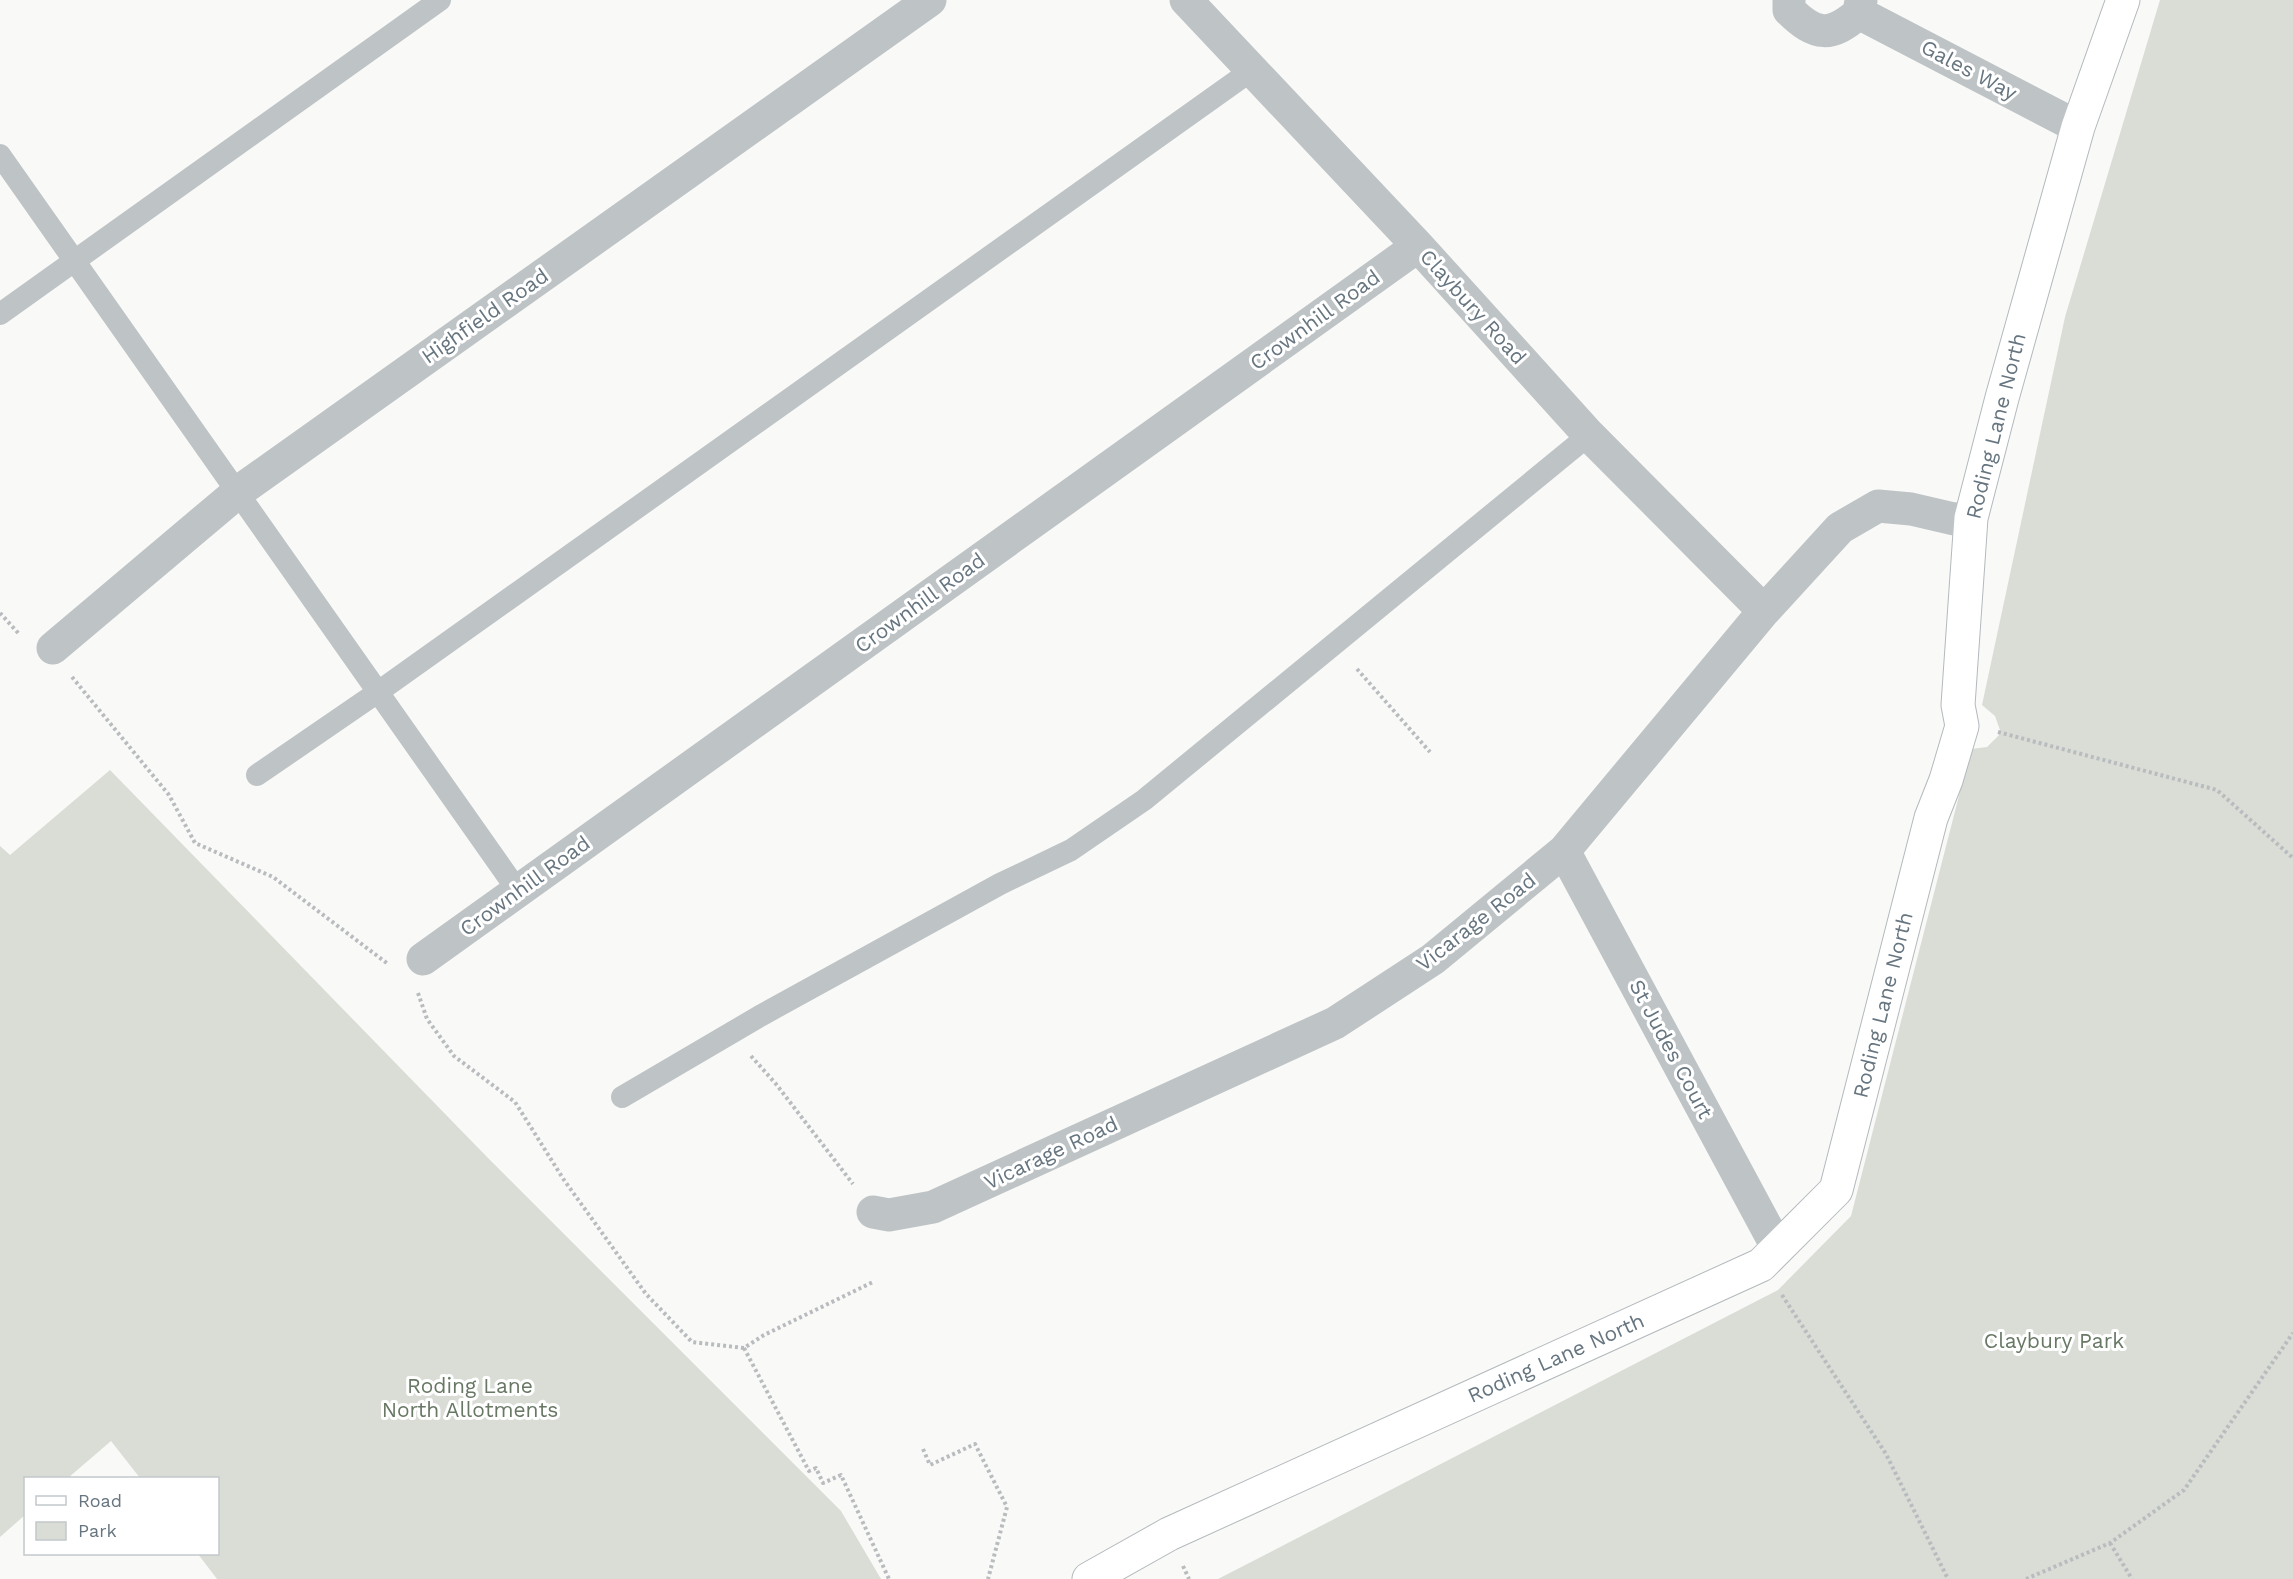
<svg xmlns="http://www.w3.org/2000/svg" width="2293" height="1579" font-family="'Work Sans',sans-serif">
  <rect width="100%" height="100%" fill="#f9f9f7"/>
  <path fill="#d9ddd6" d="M2160,0H2293V1579H1218L1778,1290L1851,1216L1971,749L1987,747L2001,733L1995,716L1982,705L2065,317Z
    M110,770L488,1158L841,1511L881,1579H217L198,1554H218V1478H140L111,1441L68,1478H26L25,1515L0,1537V846L10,855Z"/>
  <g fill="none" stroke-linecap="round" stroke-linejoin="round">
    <g stroke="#b3b9bd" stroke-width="35">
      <path id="secondary" d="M1089,1579L1169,1534L1761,1265L1836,1190L1931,818L1946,780L1962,726L1958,705L1971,518L2002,398L2078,127L2123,0"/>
    </g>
    <path stroke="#b9bcbf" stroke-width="4" stroke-dasharray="3 3" stroke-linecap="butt" d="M0,613L20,635
      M1357,669L1430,752
      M72,677L169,795L195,843L273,877L388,964
      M1998,732L2217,790L2293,858
      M418,993L427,1019L454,1056L515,1102L564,1180L646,1294L692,1342L744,1348L764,1335L873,1282
      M751,1056L776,1084L853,1184
      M1782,1295L1886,1454L1948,1579
      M744,1348L809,1471L816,1468L823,1483L841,1475L889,1579
      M923,1449L930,1465L975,1444L1007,1507L988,1579
      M2110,1543L2132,1579
      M1183,1566L1189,1579
      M2026,1579L2110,1543L2184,1490L2293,1333"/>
    <path stroke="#bec3c6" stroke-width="22" d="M0,155L518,891
      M0,314L440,0
      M257,775L378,692L1252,70
      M622,1097L760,1016L1000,884L1071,850L1144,800L1589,435"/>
    <path stroke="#bec3c6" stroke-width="33" d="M1186,0L1418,246L1589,435L1764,611
      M1789,0V10C1816,37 1831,37 1859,13L1861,0
      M1859,13L2078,127
      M53,648L238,492L930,0
      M1564,851L1777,1247
      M423,959L1418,246
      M873,1212L889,1215L933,1207L1335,1023L1433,959L1564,851L1764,611L1840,528L1878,506L1911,509L1954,519L1971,518"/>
    <use href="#secondary" stroke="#fff" stroke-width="33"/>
  </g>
  <g text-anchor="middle" stroke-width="6" stroke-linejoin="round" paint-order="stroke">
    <g font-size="21" fill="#66757f" stroke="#fff">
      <text transform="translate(1969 70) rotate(28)" y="7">Gales Way</text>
      <text transform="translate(1473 307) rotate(48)" y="7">Claybury Road</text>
      <text transform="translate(485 316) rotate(-35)" y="7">Highfield Road</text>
      <text transform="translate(1315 320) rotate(-36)" y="7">Crownhill Road</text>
      <text transform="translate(1996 426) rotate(-76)" y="7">Roding Lane North</text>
      <text transform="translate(920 603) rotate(-36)" y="7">Crownhill Road</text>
      <text transform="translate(525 886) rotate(-36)" y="7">Crownhill Road</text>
      <text transform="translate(1476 922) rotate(-38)" y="7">Vicarage Road</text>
      <text transform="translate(1883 1005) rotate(-76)" y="7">Roding Lane North</text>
      <text transform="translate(1671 1049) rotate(62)" y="7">St Judes Court</text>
      <text transform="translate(1051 1153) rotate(-25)" y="7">Vicarage Road</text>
      <text transform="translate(1556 1358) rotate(-24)" y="7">Roding Lane North</text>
    </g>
    <g font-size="21" fill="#687865" stroke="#fff">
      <text x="2054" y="1348">Claybury Park</text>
      <text x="470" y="1393">Roding Lane<tspan x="470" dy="24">North Allotments</tspan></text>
    </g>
  </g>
  <rect x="24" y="1477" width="195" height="78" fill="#ffffff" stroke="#c2c8cc" stroke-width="1.5"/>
  <rect x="36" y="1496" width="30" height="9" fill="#ffffff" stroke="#c2c8cc" stroke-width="1.5"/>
  <text x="78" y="1507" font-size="18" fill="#66757f">Road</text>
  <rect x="36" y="1522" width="30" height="18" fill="#d9ddd6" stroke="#c2c8cc" stroke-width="1.5"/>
  <text x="78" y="1537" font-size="18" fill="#66757f">Park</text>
</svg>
